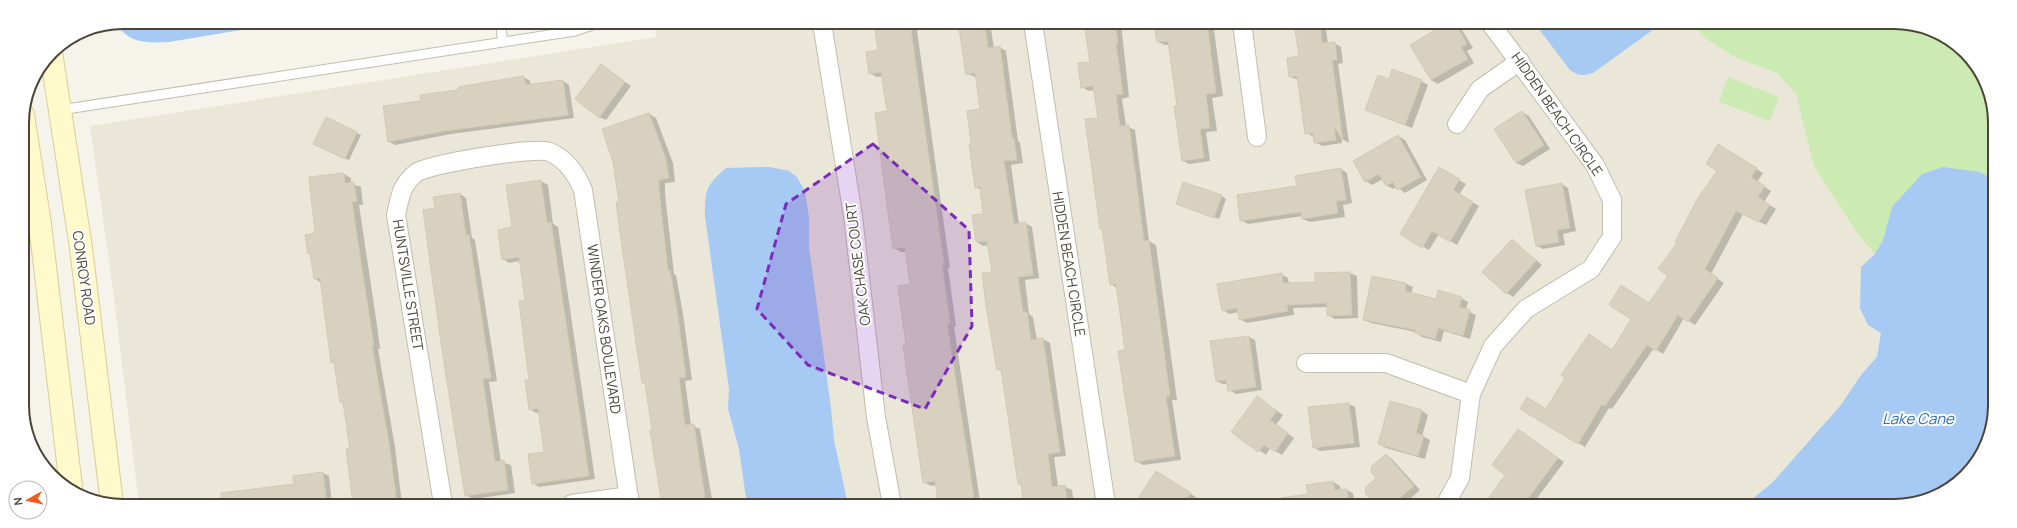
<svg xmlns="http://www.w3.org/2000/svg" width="2017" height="528" font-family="Manrope,sans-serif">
  <rect width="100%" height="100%" fill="#f6f4ea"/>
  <path fill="#eae6d8" d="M654,23L1851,24L1918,502L1900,506L139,504L113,290L90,126L656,37Z"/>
  <path fill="#cbebb2" d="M1696,24H1914L1966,52L1993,104V179L1980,172L1892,207L1883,240L1875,254L1855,230L1814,166L1796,94L1777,73L1737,58L1708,40L1696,29Z
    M1728,77L1779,97L1770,121L1719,102Z"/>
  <path fill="#a6caf3" d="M123,22H289L169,42C148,43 128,44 116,23Z
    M1535,24H1661L1593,73C1583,76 1578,76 1570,70Z
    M769,167L789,171L797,177L805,191L809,218V247L831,408L834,440L848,505H747L739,449L728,409L729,389L705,216C705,189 706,186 726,168Z
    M1943,167L1980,172L1993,179V425L1981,456L1960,481L1932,498L1900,506H1744L1773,482L1841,405L1861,375L1877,357L1881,333L1868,325L1860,308L1861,267L1875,254L1883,240L1892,207L1922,174Z"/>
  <path fill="#0003" d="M875,23H916L950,268H948L956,326L954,327L980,501L971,502V505H939L937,485L931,486L924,482L907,346L911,285L906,252H901L894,248L888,112L883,76L877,77L870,73L879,51Z
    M960,23H985V26L991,29L994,48L999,47L1006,51L1018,141L1020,143L1023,163L1011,165L1016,202L1019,224L1025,223L1032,227L1039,278L1025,280L1029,314L1033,317L1037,340L1043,339L1050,343L1066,456L1054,457L1058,487H1065L1072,490L1074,505H1025L1022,486L1019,484L1003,372L998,369L993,273L989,245L983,246L977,242L984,215L981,190L976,187L973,144L981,110L976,77L967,74Z
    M1073,23H1121L1129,97L1122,99L1126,126L1135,130L1149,241L1156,245L1177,400H1172L1181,460L1143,465L1136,461L1126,351L1117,288L1111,284L1103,229L1101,228L1099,118L1095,90L1089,91L1082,87L1092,62L1086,27L1080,28Z
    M1155,23H1213L1223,96L1212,98L1217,131L1206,132L1210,161L1189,164L1182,160L1178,107L1170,45H1165L1158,42Z
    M1284,23H1325L1328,43H1334L1341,47L1343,63L1338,64L1349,143L1344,140L1341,136L1342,143L1322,146L1315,142L1314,137L1306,133L1299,80L1290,77L1300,57L1296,27L1291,28Z
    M1398,23H1406L1402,26Z
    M1449,23L1459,25L1473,48L1467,51L1474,63L1438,84L1431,80Z
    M601,65L631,86L606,120L599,117Z
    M524,77L530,81L531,86L563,81L569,85L574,118L451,134L395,145L388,141L422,102L459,90Z
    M1389,80L1421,81L1428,85L1412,128L1366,109Z
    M1522,112L1529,116L1550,149L1523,166L1516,163Z
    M649,114L656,118L673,163L675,182L665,183V194L674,274L676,275L683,314L692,380L685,381L691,425L700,429L713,505H662L646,384L643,382L620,203Z
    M326,119L361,135L349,160L319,146Z
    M1398,136L1405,140L1427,180L1405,193L1397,187L1393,189L1386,185L1383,179L1372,185L1366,181Z
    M1718,146L1763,173L1757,182L1771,191L1764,202L1776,209L1766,225L1743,214L1711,274L1724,283L1695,325L1684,318L1663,354L1654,348L1612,409L1609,408L1585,447L1521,409L1547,410L1613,351L1650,304L1670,276L1678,242L1718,170Z
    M1341,169L1347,173L1352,203L1343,205L1345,217L1310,222L1303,219V216L1248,224L1241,220Z
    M1439,169L1466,184L1459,195L1479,206L1457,245L1439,234L1429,250L1401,234Z
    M344,174L351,178V184L361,187L363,205H359L377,325L380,349H378L395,447L402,504H354L347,450L351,449L345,404L341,402L335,364L332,362L322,283L315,279L311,255L308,253Z
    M541,181L548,185L553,224L558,227L595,479L539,487L533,483L545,452L540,412L536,413L530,409L526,301L520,261L509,263L503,259L513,228L507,186Z
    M1562,184L1568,188L1576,231L1563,234L1565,245L1543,249L1537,246Z
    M460,194L466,198L472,238L475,240L497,381L489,382L501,462L511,465L515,493L473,499L466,495L436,209Z
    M1222,196L1226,199L1219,219L1177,204Z
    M1512,240L1542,265L1513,297L1507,293Z
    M1350,273L1357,276L1358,318L1335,319L1328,315V307L1293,308L1294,315L1247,323L1240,319L1239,312L1229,314L1223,310L1281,274L1288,278L1289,284L1316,283Z
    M1372,277L1406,284L1413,287L1411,294L1437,301L1461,298L1468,302L1466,310L1476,315L1470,339L1444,331L1441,342L1422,337L1416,332L1371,323L1364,320Z
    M1249,337L1255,340L1262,390L1236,394L1229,390L1228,384H1223L1216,381Z
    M1264,402L1283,415L1276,425L1294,438L1282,455L1270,448L1266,455L1233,432Z
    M1391,402L1422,411L1428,415L1422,436L1430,440L1425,459L1386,448L1379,444Z
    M1349,404L1355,407L1360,447L1320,451L1313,447Z
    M1518,430L1564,462L1532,505H1485L1507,474Z
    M1386,455L1392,459L1420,490L1403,505H1377L1366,492L1378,478Z
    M323,473L329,476L332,504H223L222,494L295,485Z
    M1163,476L1197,498L1192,505H1153L1140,497Z
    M1333,482L1340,486V491L1346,490L1353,493L1355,505H1253V503L1309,495Z"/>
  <path fill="#d8d1bf" stroke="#d3cab2" d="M874,23H910L944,264H942L950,323H947L974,498L938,503L935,481L923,483L903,346L906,345L898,286L910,284L905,247L893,249L890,227L875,113L887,111L881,72L869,74L866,52L878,50Z
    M1084,23H1115L1118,43H1116L1123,94L1116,95L1120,126L1129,125L1144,241L1149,240L1170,396L1166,397L1175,456L1135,462L1118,351L1125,350L1116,284L1110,285L1102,228L1100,229L1085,119L1098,118L1093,86L1081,88L1078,63L1090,62Z
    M1154,23H1207L1216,93L1206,94L1210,128L1200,129L1204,158L1182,161L1174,106H1177L1168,41L1157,42Z
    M1294,23H1320L1322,43L1335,42L1337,60H1332L1343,141L1334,126L1336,140L1314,143L1313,133L1305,134L1297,76L1289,77L1287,58L1299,56Z
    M1447,23H1455L1467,44L1461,47L1468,59L1431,80L1410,45Z
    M985,24L988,48L1000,46L1012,138H1014L1017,160L1004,161L1014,224L1026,222L1033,275L1018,277L1023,312H1027L1031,340L1043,338L1050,385L1060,452L1048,454L1052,487L1065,485L1068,505H1024L1021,484H1018L1001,369L997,370L986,306L982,273L992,272L987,241L976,242L972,215L983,214L980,187L975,188L969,144H971L967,111L980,109L975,73L966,75L959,28Z
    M601,64L625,82L599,118L575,99Z
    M1392,69L1422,80L1405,125L1365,110L1378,75L1389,79Z
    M524,76L526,85L563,80L568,115L444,131L388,142L383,106L421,101L420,95L458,90V87Z
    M1522,111L1544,145L1516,163L1494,129Z
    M649,113L666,159L669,178L659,180V190L668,271L670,270L677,310L686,377L679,378L685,425L694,424L706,505H662L650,430H652L645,383H642L620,233L616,202H619L613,162L602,129Z
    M326,117L357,132L345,159L313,144Z
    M1398,135L1421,177L1397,190L1393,182L1386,186L1379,174L1365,182L1353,161Z
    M1718,144L1757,168L1751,177L1765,186L1758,197L1770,205L1759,222L1736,211L1705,269L1718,278L1688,322L1678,315L1656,351L1647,345L1605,406L1602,404L1578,444L1520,409L1527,397L1546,409L1565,378L1561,375L1589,334L1612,350L1631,319L1609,305L1621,285L1649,303L1668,276L1658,269L1677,243L1675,242L1698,198L1717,171L1706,164Z
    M1439,167L1460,179L1453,190L1473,202L1450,242L1432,231L1422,248L1400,234Z
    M1341,168L1346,200L1336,201L1338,213L1302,219L1301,212L1240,221L1237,195L1297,186L1295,176Z
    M344,173L345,183L354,182L357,201L352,202L370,321L374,345L372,346L389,443L397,504H353L346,449H350L343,402H340L334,362L331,363L320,278L314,279L310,253L308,254L305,235L315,233L309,177Z
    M541,180L547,223L551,222L589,476L532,484L528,454L544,452L538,408L529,410L525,380H529L519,301L525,300L519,257L502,260L498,230L512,227L506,185Z
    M1183,182L1222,195L1214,218L1176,204Z
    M1562,183L1570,228L1557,230L1559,242L1536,246L1525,190Z
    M460,193L466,235H469L491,378L483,379L489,422L495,462L504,460L508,490L465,496L441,343L423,210L435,208L433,197Z
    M1512,239L1536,261L1506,294L1482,272Z
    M1350,272L1352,315L1327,316V303L1287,305L1288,311L1239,320L1237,308L1222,311L1217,284L1282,273L1283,283L1315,282V273Z
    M1372,276L1406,283L1405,291L1436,299L1438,290L1462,297L1459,307L1470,310L1463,336L1438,328L1435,339L1415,333L1416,330L1363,320Z
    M1249,336L1256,387L1228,391L1226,380L1216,381L1210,341Z
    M1257,396L1277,411L1270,420L1288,433L1275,452L1264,445L1258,452L1231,432Z
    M1390,401L1422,410L1416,433L1424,436L1418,456L1378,444Z
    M1349,403L1354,443L1313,448L1308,407Z
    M1518,429L1558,458L1523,505H1484L1505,475L1492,465Z
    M1386,454L1414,486L1392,505H1376L1365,493L1366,487L1376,478L1371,472L1372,466Z
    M1156,471L1191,493L1183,505H1151L1139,497Z
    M323,472L327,504H222L221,493L294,484L293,476Z
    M1333,481L1335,490L1347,489L1349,505H1281V498L1308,494L1306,485Z"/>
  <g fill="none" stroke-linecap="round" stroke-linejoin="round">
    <g stroke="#c2bdac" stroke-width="11">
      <path id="service" d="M500,22L503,42
        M60,110L575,31L590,26L593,23"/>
    </g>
    <g stroke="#c2bdac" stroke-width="20">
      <path id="minor" d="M822,23L853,216L876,417L892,505
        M1033,23L1106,505
        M1242,23L1257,137
        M1457,124L1480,89L1520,61
        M1306,363H1386L1471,394
        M443,504L396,215C400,197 401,185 416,173C428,164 537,146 550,152C567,160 576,174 583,190L630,505
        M572,504L629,496
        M1445,505L1460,478L1471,394L1493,346L1526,309L1591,269L1612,237V200L1595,165L1491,24"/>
    </g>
    <g stroke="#d7ce99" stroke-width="24">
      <path id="secondary" d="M51,52L81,248L112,504
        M23,115L40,224L71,487"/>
    </g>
    <use href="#service" stroke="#fff" stroke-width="9"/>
    <use href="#minor" stroke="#fff" stroke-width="18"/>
    <use href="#secondary" stroke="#fff9cb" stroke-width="22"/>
  </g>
  <path fill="#7b2cbf" fill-opacity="0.2" stroke="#7b2cbf" stroke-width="3" stroke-dasharray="8 5" stroke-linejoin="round" d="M873,144L969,230L972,326L925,409L808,365L757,309L786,204Z"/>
  <g text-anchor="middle" stroke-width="4" stroke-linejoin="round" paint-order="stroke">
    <g font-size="14" fill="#4a4538" stroke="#fff">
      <text transform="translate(1557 114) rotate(55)" y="5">HIDDEN BEACH CIRCLE</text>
      <text transform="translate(858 264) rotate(-97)" y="5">OAK CHASE COURT</text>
      <text transform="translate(1069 264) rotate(81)" y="5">HIDDEN BEACH CIRCLE</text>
      <text transform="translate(84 278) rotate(82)" y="5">CONROY ROAD</text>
      <text transform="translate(408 285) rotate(81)" y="5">HUNTSVILLE STREET</text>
      <text transform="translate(604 329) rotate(82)" y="5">WINDER OAKS BOULEVARD</text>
    </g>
    <g font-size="15" font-style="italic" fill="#2b6dbc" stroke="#fff">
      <text x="1918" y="424">Lake Cane</text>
    </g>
  </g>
  <path d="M0 0H2017V528H0ZM123 29H1894A94 94 0 0 1 1988 123V405A94 94 0 0 1 1894 499H123A94 94 0 0 1 29 405V123A94 94 0 0 1 123 29Z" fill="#fff" fill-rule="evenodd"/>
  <path fill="none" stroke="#4a4538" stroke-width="2" d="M123 29H1894A94 94 0 0 1 1988 123V405A94 94 0 0 1 1894 499H123A94 94 0 0 1 29 405V123A94 94 0 0 1 123 29Z"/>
  <g transform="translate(28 500) rotate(262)"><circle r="19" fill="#ffffff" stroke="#b7b5af"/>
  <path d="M0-3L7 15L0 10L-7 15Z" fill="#ff5718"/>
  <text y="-6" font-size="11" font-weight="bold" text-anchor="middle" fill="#4a4538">N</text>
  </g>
</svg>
